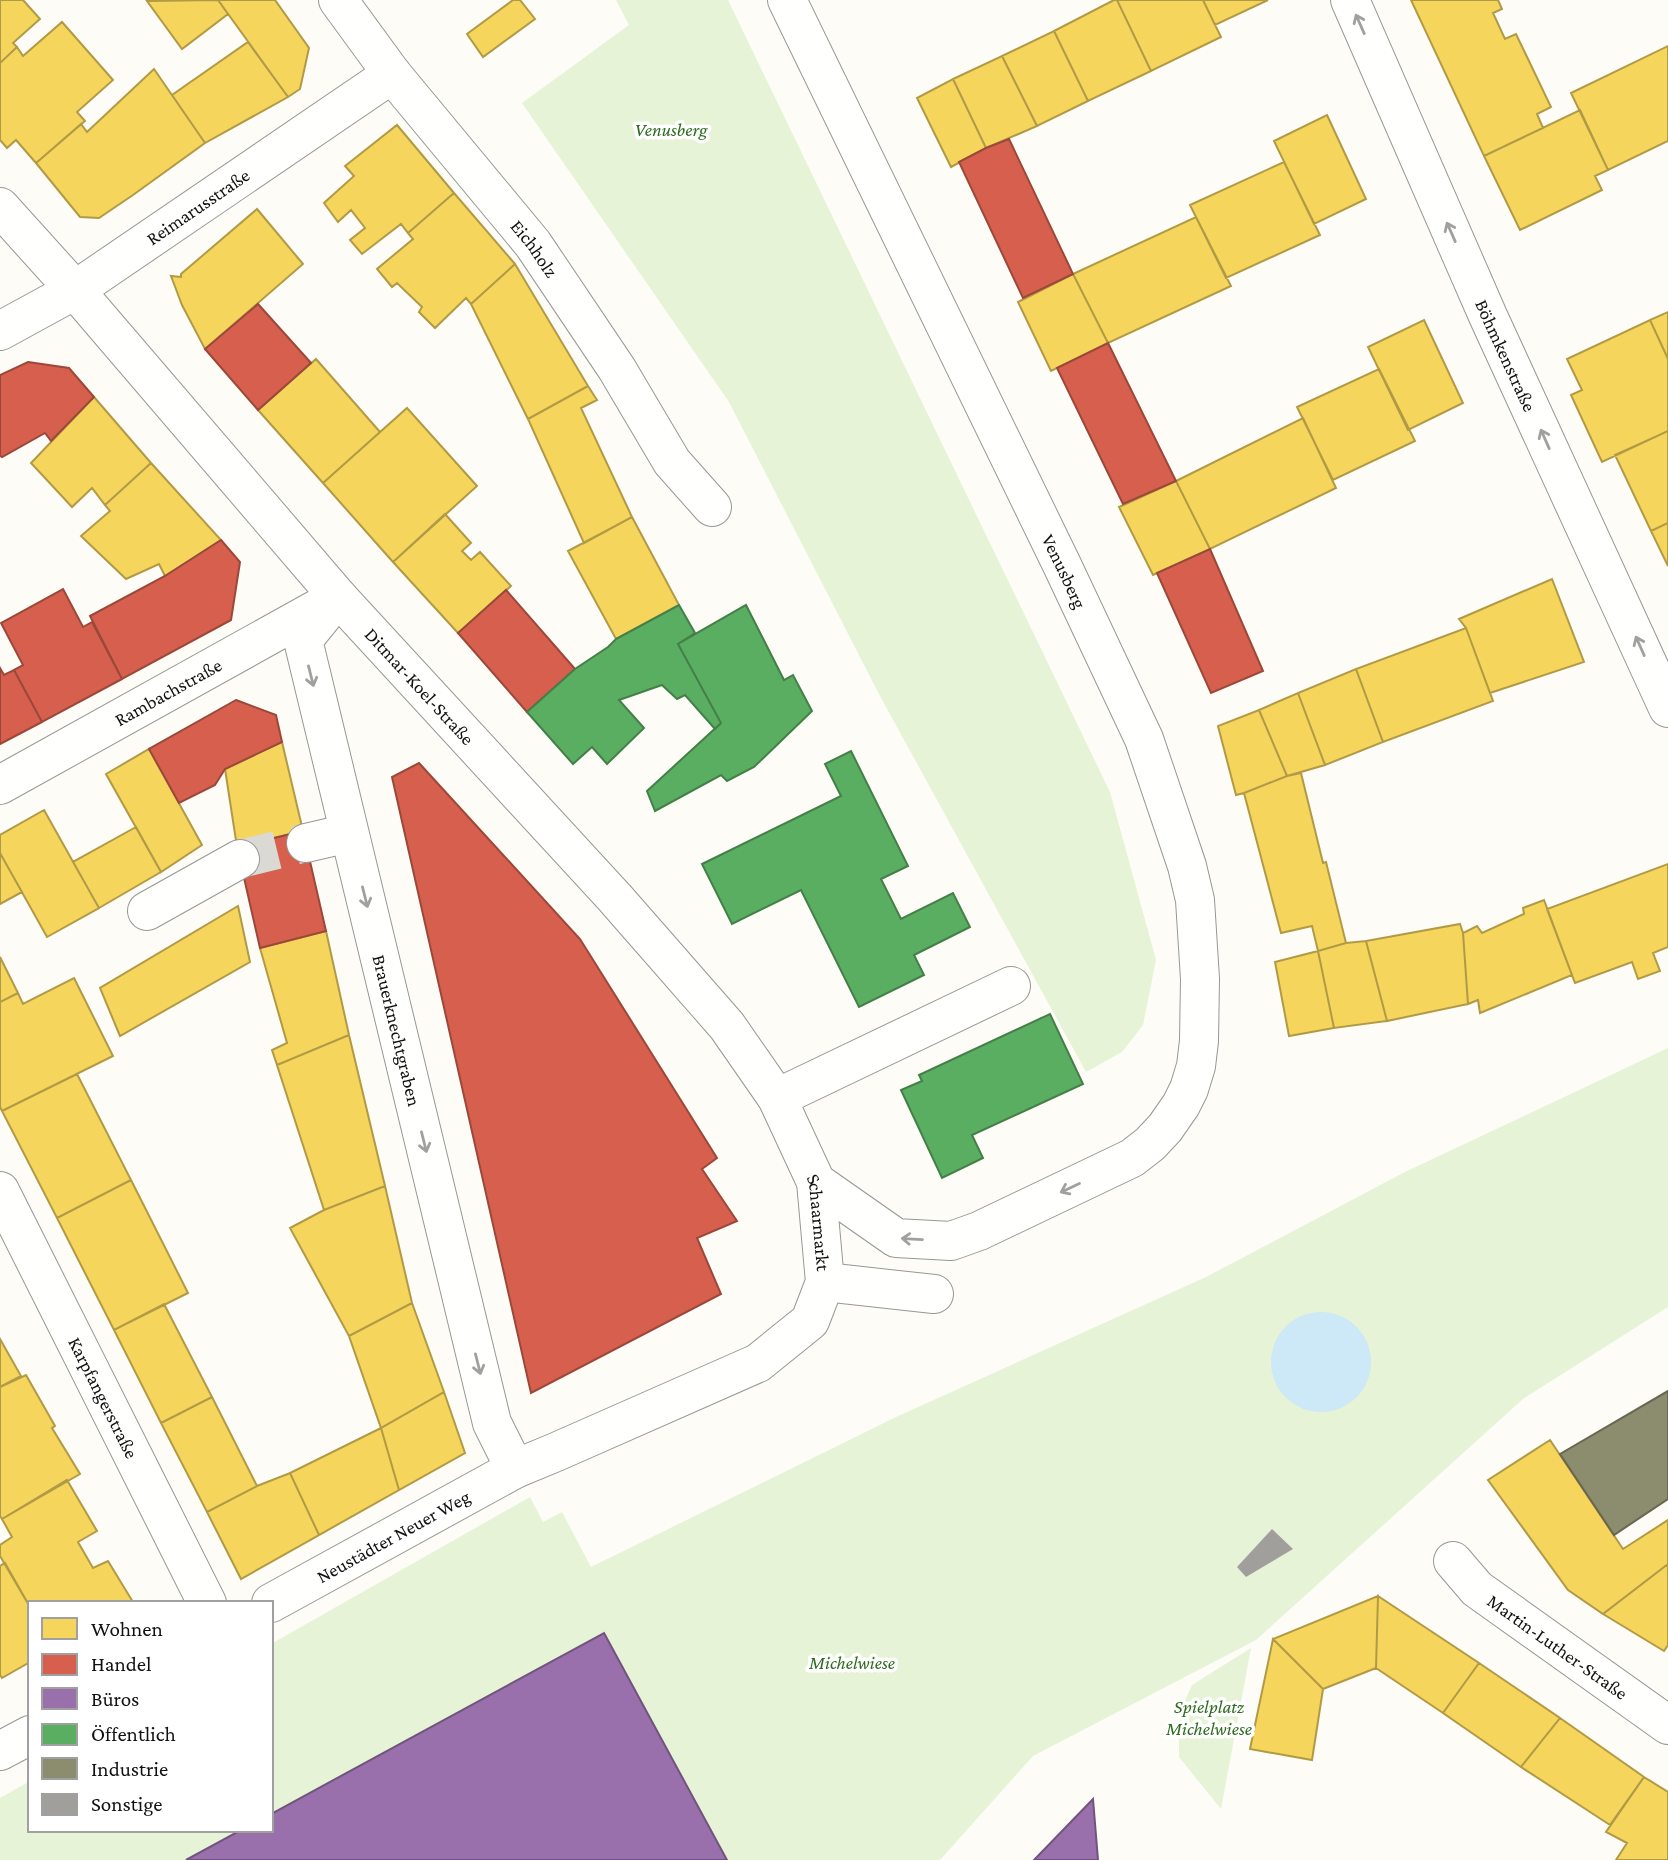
<svg xmlns="http://www.w3.org/2000/svg" width="1668" height="1860" font-family="'Crimson Pro',serif">
  <rect width="100%" height="100%" fill="#fdfcf7"/>
  <path fill="#e7f3d7" d="M616,0H728L1110,792L1156,960L1143,1025L1122,1052L1086,1072L880,696L729,402L522,103L629,25Z
    M1668,1048V1307L1523,1399L1256,1640L1033,1756L940,1860H727L271,1814V1644L530,1497L543,1522L562,1512L591,1567L896,1417L1206,1277L1405,1172Z
    M1251,1648L1221,1809L1179,1757V1713L1192,1685Z
    M30,1781V1830H241L186,1860H0V1798Z"/>
  <path fill="#cde8f7" d="M1271 1362a50 50 0 1 1 100 0a50 50 0 1 1-100 0Z"/>
  <path fill="#f6d55c" stroke="#b19a46" stroke-width="2" d="M0,0H23L40,19L13,43L17,47L0,63Z
    M218,0H275L309,48L300,89L288,97Z
    M218,0L228,14L182,49L147,1Z
    M513,0H520L535,19L483,57L467,34Z
    M1114,0H1117L1151,71L1088,101L1054,31Z
    M1117,0H1203L1221,37L1151,71Z
    M1203,0H1268L1215,25Z
    M1411,0H1498L1502,9L1493,13L1505,39L1516,34L1551,107L1537,114L1543,128L1484,156Z
    M62,22L113,80L77,112L85,121L36,163L16,140L7,148L0,140V63L17,47L23,56Z
    M1054,31L1088,101L1037,126L1002,56Z
    M248,42L288,97L205,143L172,95Z
    M1668,46V141L1608,170L1571,93Z
    M1002,56L1037,126L986,148L953,79Z
    M154,69L205,143L133,195L99,218L80,217L36,163L81,124L87,132Z
    M953,79L986,148L951,167L917,98Z
    M1580,110L1608,170L1595,176L1602,190L1520,230L1484,156Z
    M1327,115L1366,199L1314,224L1274,141Z
    M397,125L454,193L408,233L401,224L362,254L350,240L365,228L351,210L338,222L324,203L354,176L345,166Z
    M1284,162L1320,235L1226,278L1190,205Z
    M454,193L515,264L471,304L466,298L435,328L419,312L422,307L397,283L392,287L377,269L413,239L408,233Z
    M257,209L303,264L205,349L182,305L171,276L181,277V274Z
    M1196,217L1231,286L1108,343L1073,274Z
    M515,264L588,386L528,419L471,304Z
    M1073,274L1108,343L1051,371L1018,302Z
    M1668,312V359L1650,320Z
    M1424,320L1463,403L1408,430L1368,347Z
    M1650,320L1668,359V431L1602,462L1571,395L1582,390L1567,359Z
    M316,359L380,432L323,483L258,410Z
    M1379,369L1415,441L1333,480L1297,407Z
    M588,386L597,400L581,408L632,517L584,543L528,419Z
    M94,397L151,463L105,505L92,488L72,507L31,463Z
    M407,408L477,486L393,562L323,483Z
    M1303,418L1336,488L1210,549L1176,481Z
    M1668,431V523L1651,531L1615,455Z
    M151,463L221,540L165,576L159,564L126,579L81,536L110,511L105,505Z
    M1176,481L1210,549L1153,575L1119,507Z
    M445,514L471,543L462,551L471,560L480,552L511,586L458,633L393,562Z
    M632,517L679,605L616,639L568,551Z
    M1668,523V566L1651,531Z
    M1552,579L1584,662L1490,693L1466,628L1459,619Z
    M1466,628L1493,701L1383,742L1356,669Z
    M1356,669L1383,742L1325,765L1298,693Z
    M1298,693L1325,765L1287,776L1259,710Z
    M1259,710L1287,776L1244,793L1236,795L1218,726Z
    M282,742L303,831L237,847L225,769Z
    M149,749L202,845L161,872L106,774Z
    M1301,773L1323,863L1326,862L1346,943L1318,951L1312,926L1281,933L1244,793L1287,776Z
    M44,810L99,908L47,937L0,853V835Z
    M136,827L161,872L99,908L73,862Z
    M0,853L22,892L0,904Z
    M1668,864V947L1653,953L1660,971L1638,979L1632,962L1575,983L1547,909Z
    M1544,900L1572,975L1480,1013L1478,1000L1468,1004L1463,933L1477,926L1482,933L1524,914L1523,908Z
    M238,906L250,962L120,1036L100,988Z
    M1460,924L1463,933L1468,1004L1387,1021L1366,941Z
    M326,931L349,1035L277,1065L272,1050L287,1043L260,948Z
    M1366,941L1387,1021L1334,1028L1318,951L1346,943Z
    M1318,951L1334,1028L1289,1036L1275,962Z
    M0,957L18,993L0,1002Z
    M74,978L113,1056L2,1111L0,1107V1002L18,993L23,1004Z
    M349,1035L385,1186L324,1210L277,1065Z
    M77,1074L131,1180L57,1218L2,1111Z
    M131,1180L188,1293L114,1330L57,1218Z
    M385,1186L412,1303L349,1336L290,1228L324,1210Z
    M412,1303L444,1392L381,1428L349,1336Z
    M164,1304L212,1397L161,1423L114,1330Z
    M0,1339L21,1376L0,1387Z
    M26,1375L55,1426L52,1428L80,1474L2,1519L0,1516V1387Z
    M444,1392L465,1453L399,1490L381,1428Z
    M212,1397L257,1486L207,1512L161,1423Z
    M381,1428L399,1490L319,1535L290,1473Z
    M1550,1440L1623,1549L1668,1520V1564L1603,1614L1568,1590L1488,1480Z
    M290,1473L319,1535L241,1579L207,1512L257,1486Z
    M67,1480L97,1531L78,1542L93,1568L108,1561L133,1602L132,1603H30V1607L0,1556V1545L12,1537L2,1519Z
    M5,1563L30,1607V1662L2,1678L0,1675V1566Z
    M1668,1564V1645L1664,1651L1603,1614Z
    M1378,1596L1376,1668L1323,1689L1273,1639Z
    M1378,1596L1479,1663L1443,1713L1376,1668Z
    M1273,1639L1323,1689L1312,1760L1250,1749Z
    M1479,1663L1560,1718L1521,1767L1443,1713Z
    M1560,1718L1644,1777L1610,1825L1521,1767Z
    M1644,1777L1668,1792V1860H1616L1627,1843L1606,1832Z"/>
  <path fill="#d6604d" stroke="#9b483b" stroke-width="2" d="M1009,139L1073,274L1023,298L959,162L986,148Z
    M258,304L311,363L258,410L205,349Z
    M1108,343L1176,481L1123,504L1057,368Z
    M28,362L69,368L94,397L51,441L45,433L2,457L0,456V375Z
    M221,540L240,562L231,620L122,679L90,616L165,576Z
    M1210,549L1263,671L1211,693L1157,573Z
    M63,589L83,627L92,622L122,679L42,722L14,670L23,665L1,623Z
    M506,590L575,669L527,712L458,633Z
    M0,668L4,675L14,670L42,722L0,744Z
    M236,700L276,715L282,742L225,769L215,785L179,803L149,749Z
    M419,763L580,939L717,1158L702,1169L737,1221L697,1238L721,1294L531,1393L392,777Z
    M303,831L326,931L260,948L237,847Z"/>
  <path fill="#9970ab" stroke="#70547d" stroke-width="2" d="M604,1633L727,1860H186L241,1830H271V1814Z
    M1093,1799L1098,1860H1034Z"/>
  <path fill="#5aae61" stroke="#447f49" stroke-width="2" d="M679,605L695,633L678,644L721,723L715,729L685,695L677,699L662,685L619,700L644,728L607,764L592,747L573,764L527,712L575,669L608,647L616,639Z
    M746,605L784,680L793,675L812,711L754,767L727,781L721,775L655,811L647,791L721,723L678,644Z
    M851,751L908,866L881,879L901,919L953,893L970,927L914,955L924,975L859,1007L801,890L732,924L702,864L841,796L825,764Z
    M1050,1014L1083,1084L972,1135L983,1158L942,1178L901,1090L922,1081L919,1075Z"/>
  <path fill="#8c8c6e" stroke="#676752" stroke-width="2" d="M1668,1391V1499L1614,1535L1560,1454Z"/>
  <path fill="#a19f9c" d="M1272,1529L1293,1549L1246,1577L1237,1567Z"/>
  <g fill="none" stroke-linecap="round" stroke-linejoin="round">
    <path stroke="#dad9d4" stroke-width="38" stroke-dasharray="38 19" stroke-linecap="butt" d="M240,859L306,843"/>
    <g stroke="#979795" stroke-width="40">
      <g id="minor">
        <path id="s1" d="M338,0L392,74L533,244L617,369L672,462L712,507"/>
        <path id="s2" d="M787,0L1062,565L1144,739L1187,866L1195,900L1200,979L1199,1041L1196,1066L1189,1089L1181,1105L1165,1128L1150,1144L1132,1158L979,1231L951,1241L896,1238L816,1182"/>
        <path id="s3" d="M1350,0L1488,316L1668,708"/>
        <path id="s4" d="M0,207L75,290L338,597L615,898L727,1026L777,1098L816,1182L825,1282L810,1321L758,1363L556,1452L515,1469L271,1603"/>
        <path id="s5" d="M0,331L75,290L392,74"/>
        <path id="s6" d="M338,597L303,640L492,1423L515,1469"/>
        <path id="s7" d="M0,785L324,605"/>
        <path d="M306,843L349,833"/>
        <path d="M147,911L240,859"/>
        <path d="M777,1098L1011,986"/>
        <path id="s8" d="M0,1191L207,1603"/>
        <path d="M825,1282L934,1294"/>
        <path id="s9" d="M1453,1561L1477,1589L1668,1725"/>
        <path d="M0,1751L30,1735"/>
      </g>
    </g>
    <use href="#minor" stroke="#fffffe" stroke-width="38"/>
  </g>
  <defs><path id="oneway-shaft" d="M-6 0H5M1.5-3L5.5 0L1.5 3" fill="none" stroke-width="1.6" stroke-linecap="round" stroke-linejoin="round" transform="scale(1.75)"/></defs>
  <g stroke="#a0a09f">
    <use href="#oneway-shaft" transform="translate(1360 24) rotate(-114)"/>
    <use href="#oneway-shaft" transform="translate(1451 232) rotate(-114)"/>
    <use href="#oneway-shaft" transform="translate(1545 439) rotate(-114)"/>
    <use href="#oneway-shaft" transform="translate(1640 646) rotate(-114)"/>
    <use href="#oneway-shaft" transform="translate(311 676) rotate(76)"/>
    <use href="#oneway-shaft" transform="translate(365 897) rotate(76)"/>
    <use href="#oneway-shaft" transform="translate(424 1142) rotate(76)"/>
    <use href="#oneway-shaft" transform="translate(1070 1188) rotate(155)"/>
    <use href="#oneway-shaft" transform="translate(912 1239) rotate(-177)"/>
    <use href="#oneway-shaft" transform="translate(478 1364) rotate(76)"/>
  </g>
  <g text-anchor="middle" stroke-width="7" stroke-linejoin="round" paint-order="stroke">
    <g font-size="19" font-style="italic" fill="#2f6b1f" stroke="#fff">
      <text x="671" y="136">Venusberg</text>
      <text x="852" y="1669">Michelwiese</text>
      <text x="1209" y="1713">Spielplatz<tspan x="1209" dy="22">Michelwiese</tspan></text>
    </g>
    <g font-size="19" fill="#111" stroke="#fff">
      <text dy="7" stroke="none"><textPath href="#s5" startOffset="234">Reimarusstraße</textPath></text>
      <text dy="7" stroke="none"><textPath href="#s1" startOffset="317">Eichholz</textPath></text>
      <text dy="7" stroke="none"><textPath href="#s3" startOffset="388">Böhmkenstraße</textPath></text>
      <text dy="7" stroke="none"><textPath href="#s2" startOffset="635">Venusberg</textPath></text>
      <text dy="7" stroke="none"><textPath href="#s4" startOffset="637">Ditmar-Koel-Straße</textPath></text>
      <text dy="7" stroke="none"><textPath href="#s7" startOffset="192">Rambachstraße</textPath></text>
      <text dy="7" stroke="none"><textPath href="#s6" startOffset="457">Brauerknechtgraben</textPath></text>
      <text dy="7" stroke="none"><textPath href="#s4" startOffset="1316">Schaarmarkt</textPath></text>
      <text dy="7" stroke="none"><textPath href="#s8" startOffset="231">Karpfangerstraße</textPath></text>
      <text transform="translate(393 1536) rotate(-29)" y="7">Neustädter Neuer Weg</text>
      <text dy="7" stroke="none"><textPath href="#s9" startOffset="136">Martin-Luther-Straße</textPath></text>
    </g>
  </g>
  <rect x="28" y="1601" width="245" height="231" fill="#ffffff" stroke="#a0a0a0" stroke-width="2"/>
  <rect x="42" y="1618" width="35" height="21" fill="#f6d55c" stroke="#a0a0a0" stroke-width="2"/>
  <text x="91" y="1636" font-size="21" fill="#111111">Wohnen</text>
  <rect x="42" y="1654" width="35" height="21" fill="#d6604d" stroke="#a0a0a0" stroke-width="2"/>
  <text x="91" y="1671" font-size="21" fill="#111111">Handel</text>
  <rect x="42" y="1688" width="35" height="21" fill="#9970ab" stroke="#a0a0a0" stroke-width="2"/>
  <text x="91" y="1706" font-size="21" fill="#111111">Büros</text>
  <rect x="42" y="1724" width="35" height="21" fill="#5aae61" stroke="#a0a0a0" stroke-width="2"/>
  <text x="91" y="1741" font-size="21" fill="#111111">Öffentlich</text>
  <rect x="42" y="1758" width="35" height="21" fill="#8c8c6e" stroke="#a0a0a0" stroke-width="2"/>
  <text x="91" y="1776" font-size="21" fill="#111111">Industrie</text>
  <rect x="42" y="1794" width="35" height="21" fill="#a19f9c" stroke="#a0a0a0" stroke-width="2"/>
  <text x="91" y="1811" font-size="21" fill="#111111">Sonstige</text>
</svg>
